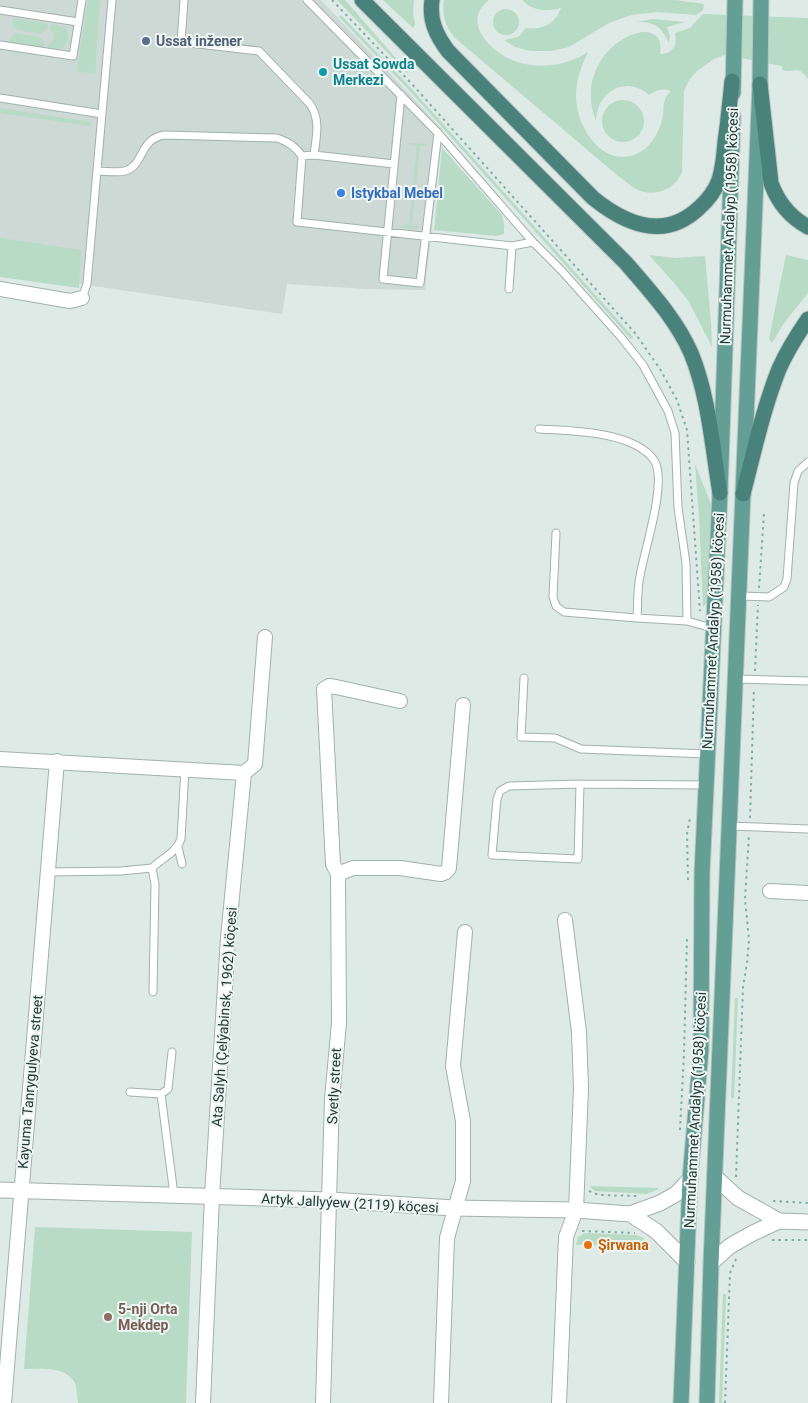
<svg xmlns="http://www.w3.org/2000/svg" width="808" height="1403" font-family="Roboto,sans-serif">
  <rect width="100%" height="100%" fill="#deeae6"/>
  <path fill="#ccd9d5" d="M0,0H321L443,130L425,290L366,289L287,284L282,314L0,272Z"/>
  <path fill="#b7dbc4" d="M88,0H100L95,74L77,71Z
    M337,0H345L408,72L407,73Z
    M383,0H414L413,13L415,24L413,28Z
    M444,0H489C458,24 496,57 521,63C544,69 568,65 588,52C581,67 576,80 576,96C576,129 606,173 642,151C653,144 661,128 663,115C664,105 663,98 671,91C663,88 656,90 649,95C626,75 597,91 596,121C567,47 669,3 660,54C672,54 678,45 675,33L690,28L703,14L808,18V79C797,64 795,74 782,70V66L725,55L714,59L697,71L689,80L684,91L682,172C675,190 654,198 636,189C629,185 623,179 617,175L455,38C445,27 442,15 444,0Z
    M522,0H675L704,4L703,10L696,15L657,12L631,15L609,23L569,47L551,51H531L515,47L504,40L518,37L526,28C542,31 556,23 561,8C546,12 533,11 522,0Z
    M493 22a13 13 0 1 1 26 0a13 13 0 1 1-26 0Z
    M341,15L410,87L633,337L631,339L408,89L339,17Z
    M13,18L48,24L47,29L41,34L17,30L12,24Z
    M653,19L685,22L667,27L670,36L669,43C661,27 656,22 637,22Z
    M51,24L65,27C70,36 69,43 61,49L47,48L48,44C55,42 57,35 50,30Z
    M16,33L40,37L45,43L44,48L9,42L10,38Z
    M602 121a21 21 0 1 1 42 0a21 21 0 1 1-42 0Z
    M0,108L91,122V126L0,113Z
    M409,143L428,144L427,146H420L412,225L419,226L417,229L402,228L401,226L409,224L417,145L410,144Z
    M442,148L502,215L504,225V234L496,236L434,230Z
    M0,238L81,250L79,288L0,277Z
    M649,255L675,258L705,256L711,322L712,347L689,302L675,284Z
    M786,255L808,260V293L784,323L772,343L769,339Z
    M695,464L711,504L707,602L703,607L699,516Z
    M735,998H738L734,1098H731Z
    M589,1186L658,1188L659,1189L647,1194L595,1191Z
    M35,1227L192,1232L186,1403H78C77,1397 77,1389 75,1383C66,1366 41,1369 24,1369Z
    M585,1233L636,1235L644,1238L642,1246H616L615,1243H606V1246L591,1245L590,1242L583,1241L582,1245H576L578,1237Z
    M723,1294H726L722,1403H719Z"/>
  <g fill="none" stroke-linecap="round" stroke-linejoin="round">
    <g stroke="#a1b1ad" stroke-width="9">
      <path id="service" d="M184,0L181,42L259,51L310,104C321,120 316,138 314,155L394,164
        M307,0L438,133L533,242L561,270L620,336L643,365L668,411L675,433L678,508L686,563L687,621L712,628
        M0,10L78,22
        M0,45L73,56L82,0
        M401,95L383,279L420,283L438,133
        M0,98L102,114
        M302,156L297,222L512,246L533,242
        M97,171C106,171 117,173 125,171C144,166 139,139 164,135L277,138C288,142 295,146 302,156L314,155
        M509,289L512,246
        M82,298L87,284L112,0
        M539,429C571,431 633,431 654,460C668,481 644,551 640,576C637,589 638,604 637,618L687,621
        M556,533L553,597L556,606L564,612L637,618
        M739,596L769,597L784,587L787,579L794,483L798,471L808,462
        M524,678L521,737L555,738L581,749L707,754
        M736,679L808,681
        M580,784L578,859L492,855L497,799L500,791L509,786L580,784L705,785
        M730,826L808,829
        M178,847L182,864
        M152,868L155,884L153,992
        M48,872L121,871L152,868C162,858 176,853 181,839L185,769
        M130,1092L161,1094L174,1195
        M161,1094L168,1089L172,1052"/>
    </g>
    <g stroke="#a1b1ad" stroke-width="16">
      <path id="minor" d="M0,289L70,301L82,298
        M0,759L244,773
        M338,874L333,864L324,689L329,686L336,687L400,701
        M770,891L808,893
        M4,1403L57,761
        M203,1403L212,1196L228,938L244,773L255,764L265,637
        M323,1403L332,1099L339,1023L338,874L353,868H400L441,874L446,872L449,868L463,705
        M441,1403L447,1238L463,1181V1121L453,1066L465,932
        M559,1403L566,1237L576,1210L581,1088L579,1032L565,920"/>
    </g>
    <g stroke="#a1b1ad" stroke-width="17">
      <path id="tertiary" d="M715,1177L738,1198L779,1221
        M0,1190L330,1200L454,1208L576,1210L630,1214L660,1203L676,1194L690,1179
        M630,1214L656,1231L687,1262
        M711,1263L730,1246L753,1233L779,1221L808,1222"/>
    </g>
    <g stroke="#bcc4c2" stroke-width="17">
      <path id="primary" d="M733,93L735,0
        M681,1403L690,1179L701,1050L702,873L720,493L733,116
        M707,1403L711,1263L760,84L761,0"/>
    </g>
    <g stroke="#bcc4c2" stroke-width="17">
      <path id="trunk" d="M362,0L626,263C650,291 676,319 691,353C709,397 712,446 720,493
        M432,0C429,20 436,35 448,51L593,198C625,224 664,241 699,208C708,200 715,191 719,180C723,168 724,155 725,142C728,122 730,101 732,81
        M760,84L771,183C778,203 790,217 808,227
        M743,494C754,452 763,409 779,369C787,351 797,335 808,319"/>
    </g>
    <path stroke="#7fada3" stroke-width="2" stroke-dasharray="2.5 4" stroke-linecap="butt" d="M332,0L412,84L635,333L660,369L677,400L687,430L700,611
      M759,588L764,514
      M755,671L758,605
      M750,818L754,688
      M688,880L687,834L690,818
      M680,1130L684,1054L687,937
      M736,1177L743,987L747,963L749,940L745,899L749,835
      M589,1191L599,1195L638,1196
      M773,1201L808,1203
      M582,1231L635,1233
      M772,1240H808
      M725,1403L730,1273L736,1259"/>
    <use href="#service" stroke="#fff" stroke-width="7"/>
    <use href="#minor" stroke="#fff" stroke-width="14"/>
    <use href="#tertiary" stroke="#fff" stroke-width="15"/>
    <use href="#primary" stroke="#639f95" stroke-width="15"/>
    <use href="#trunk" stroke="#48827a" stroke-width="15"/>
  </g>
  <circle fill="#5c6f8a" stroke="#eef6f3" stroke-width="2" cx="146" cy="41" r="5"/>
  <circle fill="#0f9aa8" stroke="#eef6f3" stroke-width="2" cx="323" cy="72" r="5"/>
  <circle fill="#3f7fe0" stroke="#eef6f3" stroke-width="2" cx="341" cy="193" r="5"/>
  <circle fill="#e8710a" stroke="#eef6f3" stroke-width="2" cx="588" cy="1245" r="5"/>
  <circle fill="#8d6e63" stroke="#eef6f3" stroke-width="2" cx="108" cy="1317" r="5"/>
  <g text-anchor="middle" stroke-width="4" stroke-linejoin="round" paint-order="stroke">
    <g font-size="14" font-weight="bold" fill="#4e5e75" stroke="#eef6f3" text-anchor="start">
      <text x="156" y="46">Ussat inžener</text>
    </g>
    <g font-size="14" font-weight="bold" fill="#0d838f" stroke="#eef6f3" text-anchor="start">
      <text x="333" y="69">Ussat Sowda<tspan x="333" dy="16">Merkezi</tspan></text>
    </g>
    <g font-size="14" font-weight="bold" fill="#366cbe" stroke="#eef6f3" text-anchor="start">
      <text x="351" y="198">Istykbal Mebel</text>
    </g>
    <g font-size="14" fill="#203934" stroke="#eef6f3">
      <text transform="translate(729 226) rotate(-88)" y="5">Nurmuhammet Andalyp (1958) köçesi</text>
      <text transform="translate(713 631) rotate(-87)" y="5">Nurmuhammet Andalyp (1958) köçesi</text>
      <text transform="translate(224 1017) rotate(-86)" y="5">Ata Salyh (Çelýabinsk, 1962) köçesi</text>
      <text transform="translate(30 1082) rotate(-85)" y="5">Kayuma Tanrygulyeva street</text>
      <text transform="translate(334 1086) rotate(-87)" y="5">Svetly street</text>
      <text transform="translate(695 1110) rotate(-87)" y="5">Nurmuhammet Andalyp (1958) köçesi</text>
      <text transform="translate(350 1203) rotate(3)" y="5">Artyk Jallyýew (2119) köçesi</text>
    </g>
    <g font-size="14" font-weight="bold" fill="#c56008" stroke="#eef6f3" text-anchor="start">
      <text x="598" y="1250">Şirwana</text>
    </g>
    <g font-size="14" font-weight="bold" fill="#785e54" stroke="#eef6f3" text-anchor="start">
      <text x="118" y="1314">5-nji Orta<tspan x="118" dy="16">Mekdep</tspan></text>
    </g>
  </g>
</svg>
